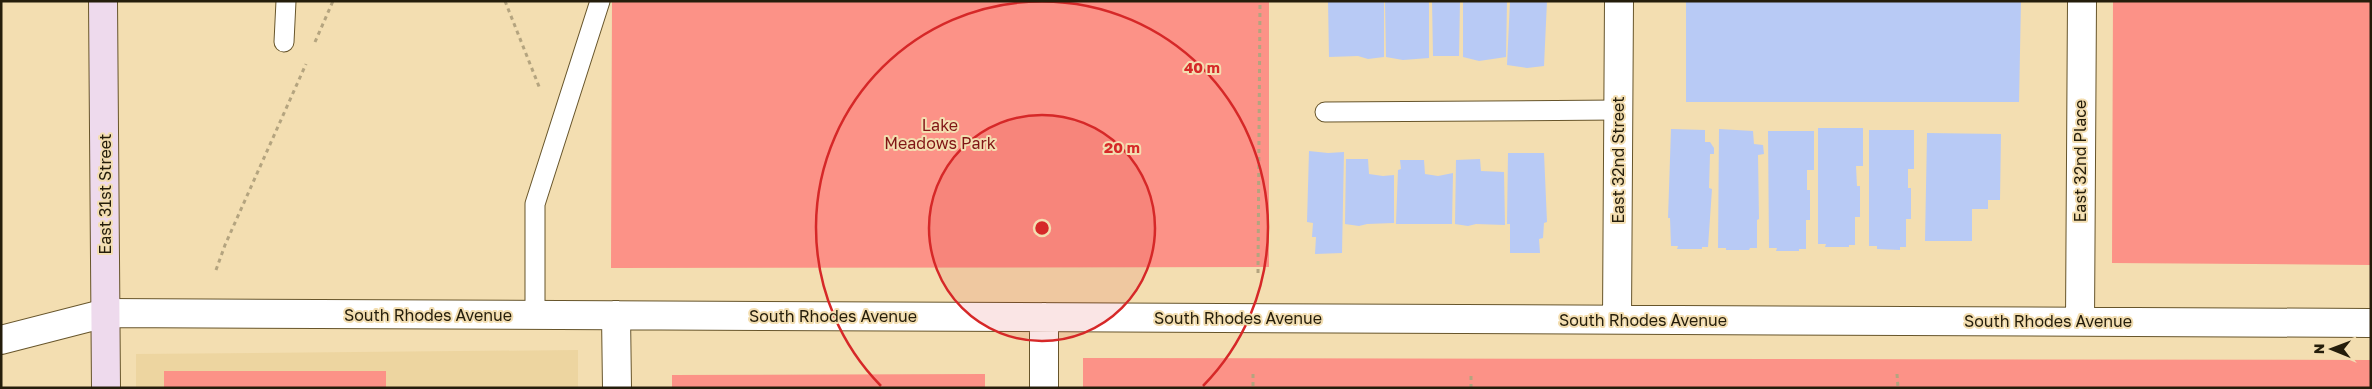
<svg xmlns="http://www.w3.org/2000/svg" width="2372" height="389" font-family="'Golos Text',sans-serif">
  <rect width="100%" height="100%" fill="#f3deb1"/>
  <path fill="#edd5a0" d="M578,350V388H136V354Z"/>
  <path fill="#fc9287" d="M612,1H1269V267L611,268Z
    M2113,1H2371V265L2112,263Z
    M1083,358L2371,360V388H1083Z
    M164,371H386V388H164Z
    M985,374V388H672V375Z"/>
  <path fill="#b8caf5" d="M1328,1H1384V57L1368,59L1358,56L1329,57Z
    M1385,1H1429V58L1403,60L1386,57Z
    M1432,1H1460L1459,56H1433Z
    M1463,1H1507L1506,57L1479,61L1463,57Z
    M1510,1H1547L1544,66L1527,68L1507,65Z
    M1686,1H2021L2019,102H1686Z
    M1818,128H1863V166H1856L1857,186H1860V217H1855V245H1849V247H1825L1826,244H1818Z
    M1671,129L1705,130V142H1710L1714,148V154H1710L1709,188L1712,189L1708,247H1702V249H1677L1678,246H1671L1670,218H1668Z
    M1719,129L1753,131L1754,144L1763,145L1764,154L1758,155L1759,219L1757,220V248H1750L1749,250H1726V248H1718Z
    M1869,130H1914V169H1908V188H1911V219H1906V247H1900V250L1877,249V246H1869Z
    M1768,131H1814V170H1807V190H1810V220H1806V249H1799V251H1776L1777,248H1769Z
    M1927,133L2001,134L2000,200H1988V209H1972V241H1925Z
    M1309,151L1328,153L1344,152L1342,253L1315,254L1316,237H1312L1313,223L1307,222Z
    M1508,153H1544L1547,222L1544,223L1543,238L1539,239L1540,253H1510V224H1507Z
    M1346,159H1368L1369,174L1383,176L1394,175V223L1367,224L1359,226L1345,224Z
    M1480,159L1481,171L1504,172L1505,225L1476,224L1468,226L1455,224L1456,160Z
    M1400,160H1424L1425,174L1438,176L1453,173L1452,224H1396L1398,170L1401,169Z"/>
  <g fill="none" stroke-linecap="round" stroke-linejoin="round">
    <g stroke="#67552b" stroke-width="21">
      <path id="service" d="M284,42L286,1
        M1325,112L1618,110
        M535,315V204L600,1"/>
    </g>
    <g stroke="#67552b" stroke-width="30">
      <path id="minor" d="M616,315L617,388
        M1044,317V388
        M1617,319L1619,1
        M2080,321L2082,1
        M1,340L106,313L2371,323"/>
    </g>
    <g stroke="#67552b" stroke-width="30">
      <path id="secondary" d="M103,1L106,388"/>
    </g>
    <path stroke="#b4a47f" stroke-width="3" stroke-dasharray="4 4" stroke-linecap="butt" d="M505,1L540,89
      M315,42L333,1
      M216,270L225,245L306,64
      M1258,273L1260,1
      M1253,374V388
      M1897,374L1898,388
      M1471,388V374"/>
    <use href="#service" stroke="#fff" stroke-width="19"/>
    <use href="#minor" stroke="#fff" stroke-width="28"/>
    <use href="#secondary" stroke="#eedaed" stroke-width="28"/>
  </g>
  <circle cx="1042" cy="228" r="113" fill="#d62828" fill-opacity=".12"/>
  <g fill="none" stroke="#d62828" stroke-width="2.5">
    <circle cx="1042" cy="228" r="113"/>
    <path d="M881 386A226 226 0 1 1 1203 386"/>
  </g>
  <g text-anchor="middle" stroke-width="4" stroke-linejoin="round" paint-order="stroke">
    <g font-size="16" fill="#801515" stroke="#f3deb1">
      <text x="940" y="131">Lake<tspan x="940" dy="18">Meadows Park</tspan></text>
    </g>
    <g font-size="16" fill="#241d0b" stroke="#f3deb1">
      <text transform="translate(1618 160) rotate(-90)" y="6">East 32nd Street</text>
      <text transform="translate(2080 161) rotate(-90)" y="6">East 32nd Place</text>
      <text transform="translate(105 194) rotate(-90)" y="6">East 31st Street</text>
      <text x="428" y="321">South Rhodes Avenue</text>
      <text x="833" y="322">South Rhodes Avenue</text>
      <text x="1238" y="324">South Rhodes Avenue</text>
      <text x="1643" y="326">South Rhodes Avenue</text>
      <text x="2048" y="327">South Rhodes Avenue</text>
    </g>
  </g>
  <circle cx="1042" cy="228" r="8" fill="#d62828" stroke="#f3deb1" stroke-width="2.5"/>
  <g font-size="15" text-anchor="middle" font-weight="bold" fill="#d62828" stroke="#f3deb1" stroke-width="4" stroke-linejoin="round" paint-order="stroke">
    <text x="1202" y="73">40 m</text>
    <text x="1122" y="153">20 m</text>
  </g>
  <rect width="2372" height="389" fill="none" stroke="#241d0b" stroke-width="5"/>
  <g transform="translate(2332 349) rotate(271)" stroke="#f3deb1" stroke-width="4" paint-order="stroke">
  <path d="M0-4L9 19L0 12L-9 19Z" fill="#241d0b"/>
  <text y="-8" font-size="14" font-weight="bold" text-anchor="middle" fill="#241d0b">N</text>
  </g>
</svg>
